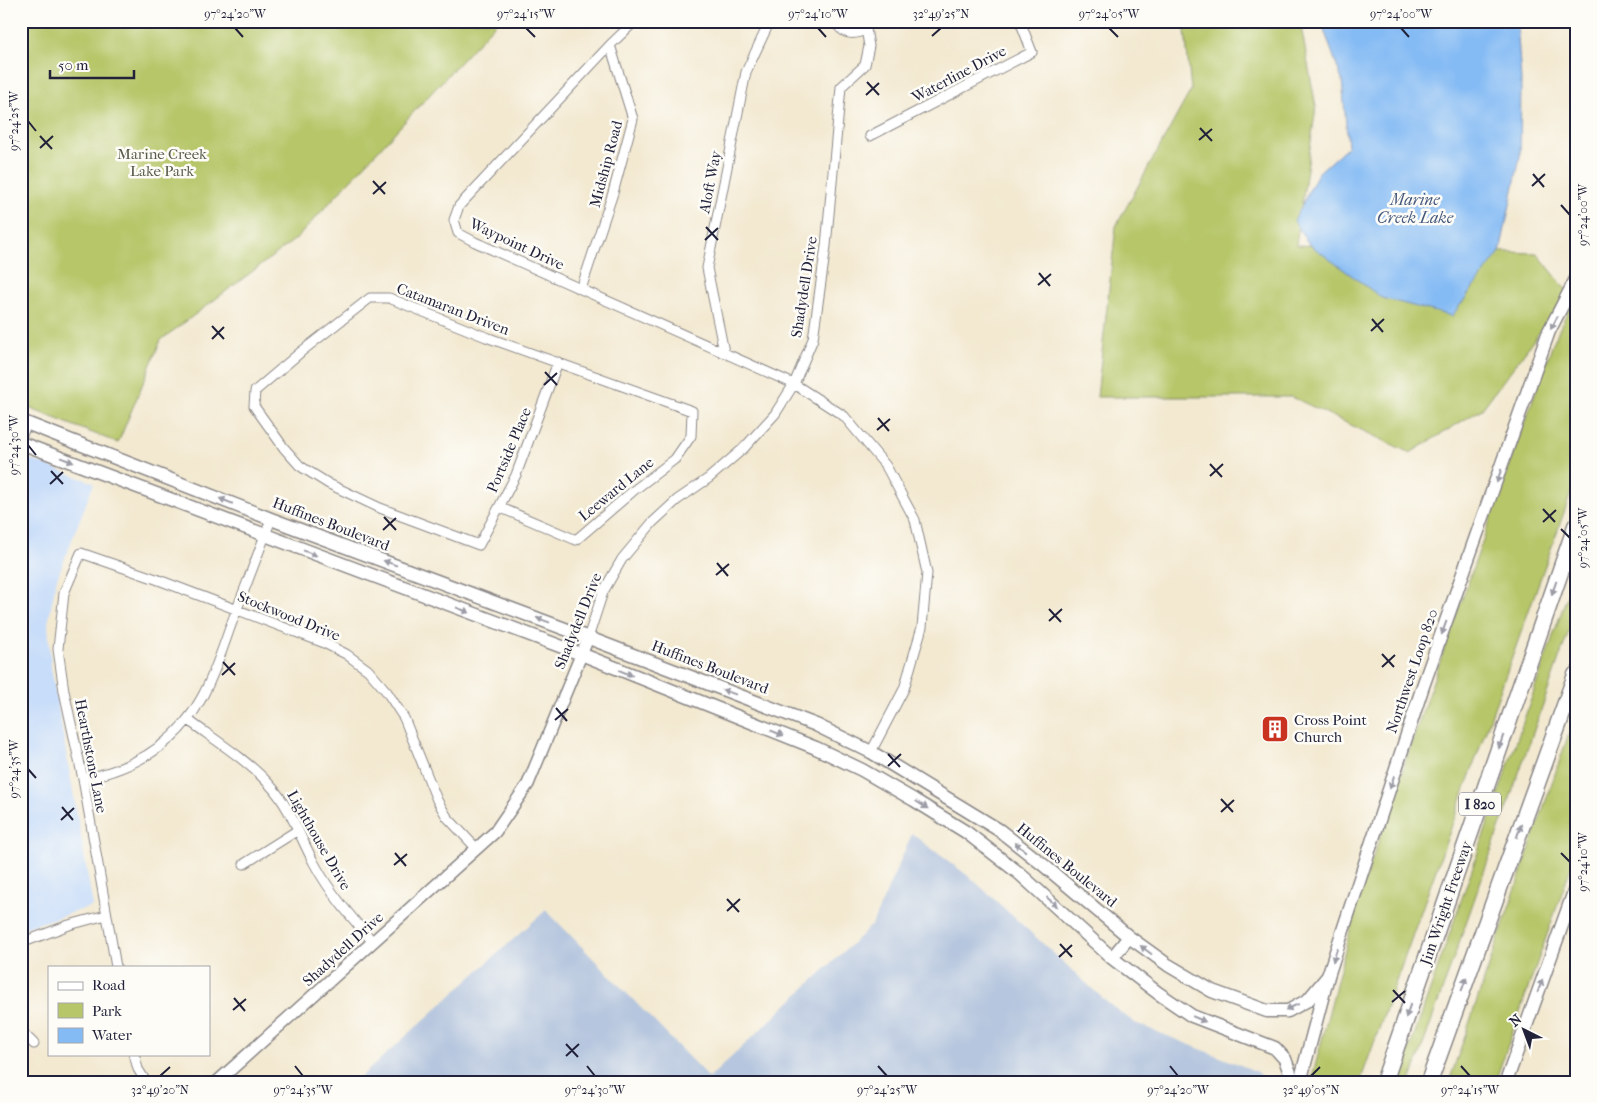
<svg xmlns="http://www.w3.org/2000/svg" width="1597" height="1103" font-family="'IM FELL French Canon',serif">
  <rect width="100%" height="100%" fill="#fdfcf7"/>
  <filter id="ink" filterUnits="userSpaceOnUse"><feTurbulence type="fractalNoise" baseFrequency=".02" numOctaves="2"/><feDisplacementMap in="SourceGraphic" scale="10" xChannelSelector="R" yChannelSelector="G"/><feConvolveMatrix kernelMatrix="1 2 1 2 8 2 1 2 1" color-interpolation-filters="sRGB"/></filter>
  <filter id="wash" filterUnits="userSpaceOnUse"><feTurbulence type="fractalNoise" baseFrequency=".0096" numOctaves="4" result="noise"/><feDisplacementMap in="SourceGraphic" scale="20" xChannelSelector="R" yChannelSelector="G"/><feGaussianBlur stdDeviation="1.12" result="paint"/><feColorMatrix in="noise" values="0 0 0 0 0 0 0 0 0 0 0 0 0 0 0 0 0 1.4 0 .05"/><feComposite in="paint" operator="in"/></filter>
  <g filter="url(#wash)">
    <rect width="100%" height="100%" fill="#f3e9d1"/>
    <path fill="#c8ddf9" d="M21,456L94,483L56,581L48,624L51,667L93,906L21,929Z"/>
    <path fill="#b6c6de" d="M912,834L971,878L1109,1004L1135,1023L1258,1072L1267,1082H355L546,910L709,1078L872,925Z"/>
    <path fill="#b6c668" stroke="#6c7452" d="M21,21H498L297,238L161,340L118,443L21,405Z
      M1184,21H1300L1316,107L1296,245L1537,253L1569,293L1482,409L1410,453L1292,397H1097L1116,226L1191,90Z
      M1576,293V479L1360,1082H1311L1356,907L1426,701L1524,424L1554,341Z
      M1576,570V611L1410,1082H1398Z
      M1576,713V853L1495,1082H1449Z"/>
    <path fill="#85bbf4" stroke="#546e98" d="M1321,21H1517L1521,81L1520,157L1500,252L1452,316L1382,298L1309,244L1294,221L1318,173L1348,146L1342,80Z"/>
  </g>
  <g filter="url(#ink)">
    <g fill="none" stroke-linecap="round" stroke-linejoin="round">
      <g stroke="#8a8686" stroke-width="11">
        <path id="minor" d="M635,21L610,45L459,206L454,220L458,233L475,242L794,384L844,416L886,466L915,520L927,573L922,627L904,689L871,752
          M835,21C843,38 863,37 871,21
          M870,136L1032,52L1020,21
          M581,289L613,193L633,119L610,45
          M724,352L707,268L746,72L770,21
          M21,437L27,423
          M499,507L576,540L633,491L675,459L691,436L692,411L486,337L389,298H370L302,351L255,391L254,406L284,448L300,466L329,484L380,508L479,545L516,475L558,362
          M588,638L603,592L622,559L652,523L677,500L709,478L744,448L775,414L794,384L813,339L826,246L841,87L865,65L869,46L866,29
          M188,720C215,740 246,759 269,784C290,806 300,837 314,863C330,893 351,917 373,942
          M83,779C132,769 176,745 201,699C214,676 222,650 231,625C244,590 258,555 271,519
          M244,864L298,830
          M21,943L69,925L106,915
          M116,967L83,779L64,691L58,649L64,593L81,553L156,579L322,642L346,654L368,670L387,692L404,718L437,800L447,817L477,849
          M21,1031L34,1044
          M134,1054L138,1069L146,1082"/>
      </g>
      <g stroke="#8a8686" stroke-width="14">
        <path id="tertiary" d="M217,1082L495,832L528,784L588,638"/>
      </g>
      <g stroke="#8a8686" stroke-width="15">
        <path id="secondary" d="M21,421L271,519L568,630L816,725L871,752L999,830L1041,863L1129,937L1168,965L1212,991L1267,1011H1288L1308,1000L1328,976
          M21,443L581,654L816,748L862,770L914,800L966,832L1020,874L1112,958L1158,993L1192,1016L1275,1048L1285,1059L1290,1073L1291,1082
          M1112,958L1129,937
          M1300,1082L1328,976L1423,686L1549,331L1576,279
          M1506,1082L1576,886"/>
      </g>
      <g stroke="#8a8686" stroke-width="19">
        <path id="motorway" d="M1384,1082L1576,526
          M1429,1082L1576,675"/>
      </g>
      <use href="#minor" stroke="#fff" stroke-width="9"/>
      <use href="#tertiary" stroke="#fff" stroke-width="11"/>
      <use href="#secondary" stroke="#fff" stroke-width="12"/>
      <use href="#motorway" stroke="#fff" stroke-width="16"/>
    </g>
    <defs><path id="oneway-solid" d="M-6-.8H1V-3.2L6.5 0L1 3.2V.8H-6Z" transform="scale(1.25)"/></defs>
    <g fill="#9c9ca7">
      <use href="#oneway-solid" transform="translate(1554 323) rotate(118)"/>
      <use href="#oneway-solid" transform="translate(67 460) rotate(21)"/>
      <use href="#oneway-solid" transform="translate(1499 476) rotate(109)"/>
      <use href="#oneway-solid" transform="translate(226 501) rotate(-158)"/>
      <use href="#oneway-solid" transform="translate(310 553) rotate(21)"/>
      <use href="#oneway-solid" transform="translate(390 563) rotate(-160)"/>
      <use href="#oneway-solid" transform="translate(1554 588) rotate(109)"/>
      <use href="#oneway-solid" transform="translate(463 610) rotate(21)"/>
      <use href="#oneway-solid" transform="translate(543 620) rotate(-160)"/>
      <use href="#oneway-solid" transform="translate(1444 628) rotate(110)"/>
      <use href="#oneway-solid" transform="translate(626 673) rotate(22)"/>
      <use href="#oneway-solid" transform="translate(729 692) rotate(-160)"/>
      <use href="#oneway-solid" transform="translate(777 733) rotate(22)"/>
      <use href="#oneway-solid" transform="translate(1501 742) rotate(109)"/>
      <use href="#oneway-solid" transform="translate(1392 782) rotate(108)"/>
      <use href="#oneway-solid" transform="translate(922 805) rotate(32)"/>
      <use href="#oneway-solid" transform="translate(1519 831) rotate(-70)"/>
      <use href="#oneway-solid" transform="translate(1020 847) rotate(-142)"/>
      <use href="#oneway-solid" transform="translate(1052 902) rotate(42)"/>
      <use href="#oneway-solid" transform="translate(1146 950) rotate(-143)"/>
      <use href="#oneway-solid" transform="translate(1335 955) rotate(108)"/>
      <use href="#oneway-solid" transform="translate(1464 984) rotate(-70)"/>
      <use href="#oneway-solid" transform="translate(1540 986) rotate(-70)"/>
      <use href="#oneway-solid" transform="translate(1292 1007) rotate(156)"/>
      <use href="#oneway-solid" transform="translate(1408 1011) rotate(109)"/>
      <use href="#oneway-solid" transform="translate(1199 1019) rotate(23)"/>
    </g>
  </g>
  <path fill="none" stroke="#22223b" stroke-width="2" d="M235,28L243,37M526,28L535,37M818,28L826,37M1109,28L1118,37M1401,28L1409,37M932,36L941,28M867,82L879,95M866,95L879,83M28,121L36,131M1200,128L1212,141M40,136L52,149M1199,140L1212,129M40,148L53,136M1533,174L1544,187M373,181L385,194M1532,186L1545,174M373,194L386,182M1561,205L1570,215M706,227L718,240M705,240L718,228M1039,273L1050,286M1038,285L1051,274M1372,319L1383,332M212,326L224,339M1371,331L1384,319M212,339L224,327M545,372L557,385M544,385L557,373M878,418L889,431M877,430L890,419M28,445L36,455M1210,464L1222,477M51,471L63,484M1210,476L1223,464M50,484L63,472M1543,509L1555,522M384,517L396,530M1543,522L1556,510M1561,529L1570,538M383,530L396,518M717,563L728,576M716,575L729,564M1049,609L1061,622M1049,621L1062,609M1382,654L1394,667M223,662L235,675M1382,667L1395,655M222,675L235,663M556,708L567,721M555,720L568,709M888,754L900,767M888,766L901,754M28,769L36,778M1221,799L1233,812M62,807L73,820M1221,812L1234,800M61,820L74,808M395,853L406,866M1561,853L1570,862M394,865L407,854M727,899L739,912M727,911L740,899M1060,944L1072,957M1059,957L1072,945M1393,990L1405,1003M234,998L245,1011M1392,1002L1405,991M233,1010L246,999M566,1044L578,1057M566,1056L579,1044M295,1066L303,1076M587,1066L595,1076M878,1066L887,1076M1170,1066L1178,1076M1461,1066L1470,1076M160,1076L170,1067M1311,1076L1320,1067"/>
  <defs>
    <g id="building-square" transform="scale(1.4375)"><rect x="-9" y="-9" width="18" height="18" rx="4" fill="#c8321e" stroke="#fdfcf7"/><path d="M-4-6H4V6H1V3H-1V6H-4ZM-2.5-4.3h1.7v1.8h-1.7ZM.8-4.3h1.7v1.8H.8ZM-2.5-1h1.7V.8h-1.7ZM.8-1h1.7V.8H.8Z" fill="#fff"/></g>
  </defs>
  <g fill-rule="evenodd">
    <use href="#building-square" x="1275" y="729"/>
  </g>
  <g text-anchor="middle" stroke-width="5" stroke-linejoin="round" paint-order="stroke">
    <rect fill="#fdfcf7" stroke="#646373" stroke-width="1" x="1459" y="792.5" width="42" height="23" rx="4"/>
    <g font-size="14" font-weight="bold" fill="#22223b">
      <text x="1480" y="809">I 820</text>
    </g>
    <g font-size="15" fill="#22223b" stroke="#fdfcf7">
      <text transform="translate(959 74) rotate(-28)" y="5">Waterline Drive</text>
      <text transform="translate(606 164) rotate(-75)" y="5">Midship Road</text>
      <text transform="translate(710 182) rotate(-79)" y="5">Aloft Way</text>
      <text transform="translate(517 244) rotate(25)" y="5">Waypoint Drive</text>
      <text transform="translate(804 287) rotate(-81)" y="5">Shadydell Drive</text>
      <text transform="translate(453 309) rotate(21)" y="5">Catamaran Driven</text>
      <text transform="translate(509 450) rotate(-67)" y="5">Portside Place</text>
      <text transform="translate(616 489) rotate(-39)" y="5">Leeward Lane</text>
      <text transform="translate(331 524) rotate(21)" y="5">Huffines Boulevard</text>
      <text transform="translate(289 616) rotate(22)" y="5">Stockwood Drive</text>
      <text transform="translate(578 621) rotate(-68)" y="5">Shadydell Drive</text>
      <text transform="translate(710 667) rotate(21)" y="5">Huffines Boulevard</text>
      <text transform="translate(1412 671) rotate(-71)" y="5">Northwest Loop 820</text>
      <text transform="translate(91 756) rotate(79)" y="5">Hearthstone Lane</text>
      <text transform="translate(319 840) rotate(60)" y="5">Lighthouse Drive</text>
      <text transform="translate(1067 865) rotate(39)" y="5">Huffines Boulevard</text>
      <text transform="translate(1446 903) rotate(-71)" y="5">Jim Wright Freeway</text>
      <text transform="translate(343 949) rotate(-42)" y="5">Shadydell Drive</text>
    </g>
    <g font-size="15" fill="#565b4b" stroke="#fdfcf7">
      <text x="162" y="159">Marine Creek<tspan x="162" dy="17">Lake Park</tspan></text>
    </g>
    <g font-size="15" fill="#22223b" stroke="#fdfcf7" text-anchor="start">
      <text x="1294" y="725">Cross Point<tspan x="1294" dy="17">Church</tspan></text>
    </g>
    <g font-size="16" font-style="italic" fill="#45587c" stroke="#fdfcf7">
      <text x="1415" y="205">Marine<tspan x="1415" dy="18">Creek Lake</tspan></text>
    </g>
  </g>
  <rect width="1597" height="1103" fill="none" stroke="#fdfcf7" stroke-width="55"/>
  <rect x="48" y="966" width="162" height="90" fill="#fdfcf7" stroke="#a5a5ac"/>
  <rect x="58" y="982" width="25" height="8" fill="#ffffff" stroke="#a5a5ac"/>
  <text x="92" y="990" font-size="15" fill="#22223b">Road</text>
  <rect x="58" y="1003" width="25" height="15" fill="#b6c668" stroke="#a5a5ac"/>
  <text x="92" y="1016" font-size="15" fill="#22223b">Park</text>
  <rect x="58" y="1028" width="25" height="15" fill="#85bbf4" stroke="#a5a5ac"/>
  <text x="92" y="1040" font-size="15" fill="#22223b">Water</text>
  <g transform="translate(1524 1030) rotate(318)" stroke="#fdfcf7" stroke-width="4" paint-order="stroke">
  <path d="M0-4L9 19L0 12L-9 19Z" fill="#22223b"/>
  <text y="-8" font-size="14" font-weight="bold" text-anchor="middle" fill="#22223b">N</text>
  </g>
  <path d="M50 70v8h84v-8" fill="none" stroke="#22223b" stroke-width="2.5"/>
  <text x="58" y="70" font-size="15" fill="#22223b" stroke="#fdfcf7" stroke-width="4" paint-order="stroke">50 m</text>
  <rect x="28" y="28" width="1542" height="1048" fill="none" stroke="#22223b" stroke-width="2"/>
  <g font-size="12" text-anchor="middle" fill="#22223b">
    <text x="235" y="18">97°24'20"W</text>
    <text x="526" y="18">97°24'15"W</text>
    <text x="818" y="18">97°24'10"W</text>
    <text x="941" y="18">32°49'25"N</text>
    <text x="1109" y="18">97°24'05"W</text>
    <text x="1401" y="18">97°24'00"W</text>
    <text transform="translate(14 121) rotate(-90)" y="4">97°24'25"W</text>
    <text transform="translate(1583 215) rotate(-90)" y="4">97°24'00"W</text>
    <text transform="translate(14 445) rotate(-90)" y="4">97°24'30"W</text>
    <text transform="translate(1583 538) rotate(-90)" y="4">97°24'05"W</text>
    <text transform="translate(14 769) rotate(-90)" y="4">97°24'35"W</text>
    <text transform="translate(1583 862) rotate(-90)" y="4">97°24'10"W</text>
    <text x="160" y="1094">32°49'20"N</text>
    <text x="303" y="1094">97°24'35"W</text>
    <text x="595" y="1094">97°24'30"W</text>
    <text x="887" y="1094">97°24'25"W</text>
    <text x="1178" y="1094">97°24'20"W</text>
    <text x="1311" y="1094">32°49'05"N</text>
    <text x="1470" y="1094">97°24'15"W</text>
  </g>
</svg>
